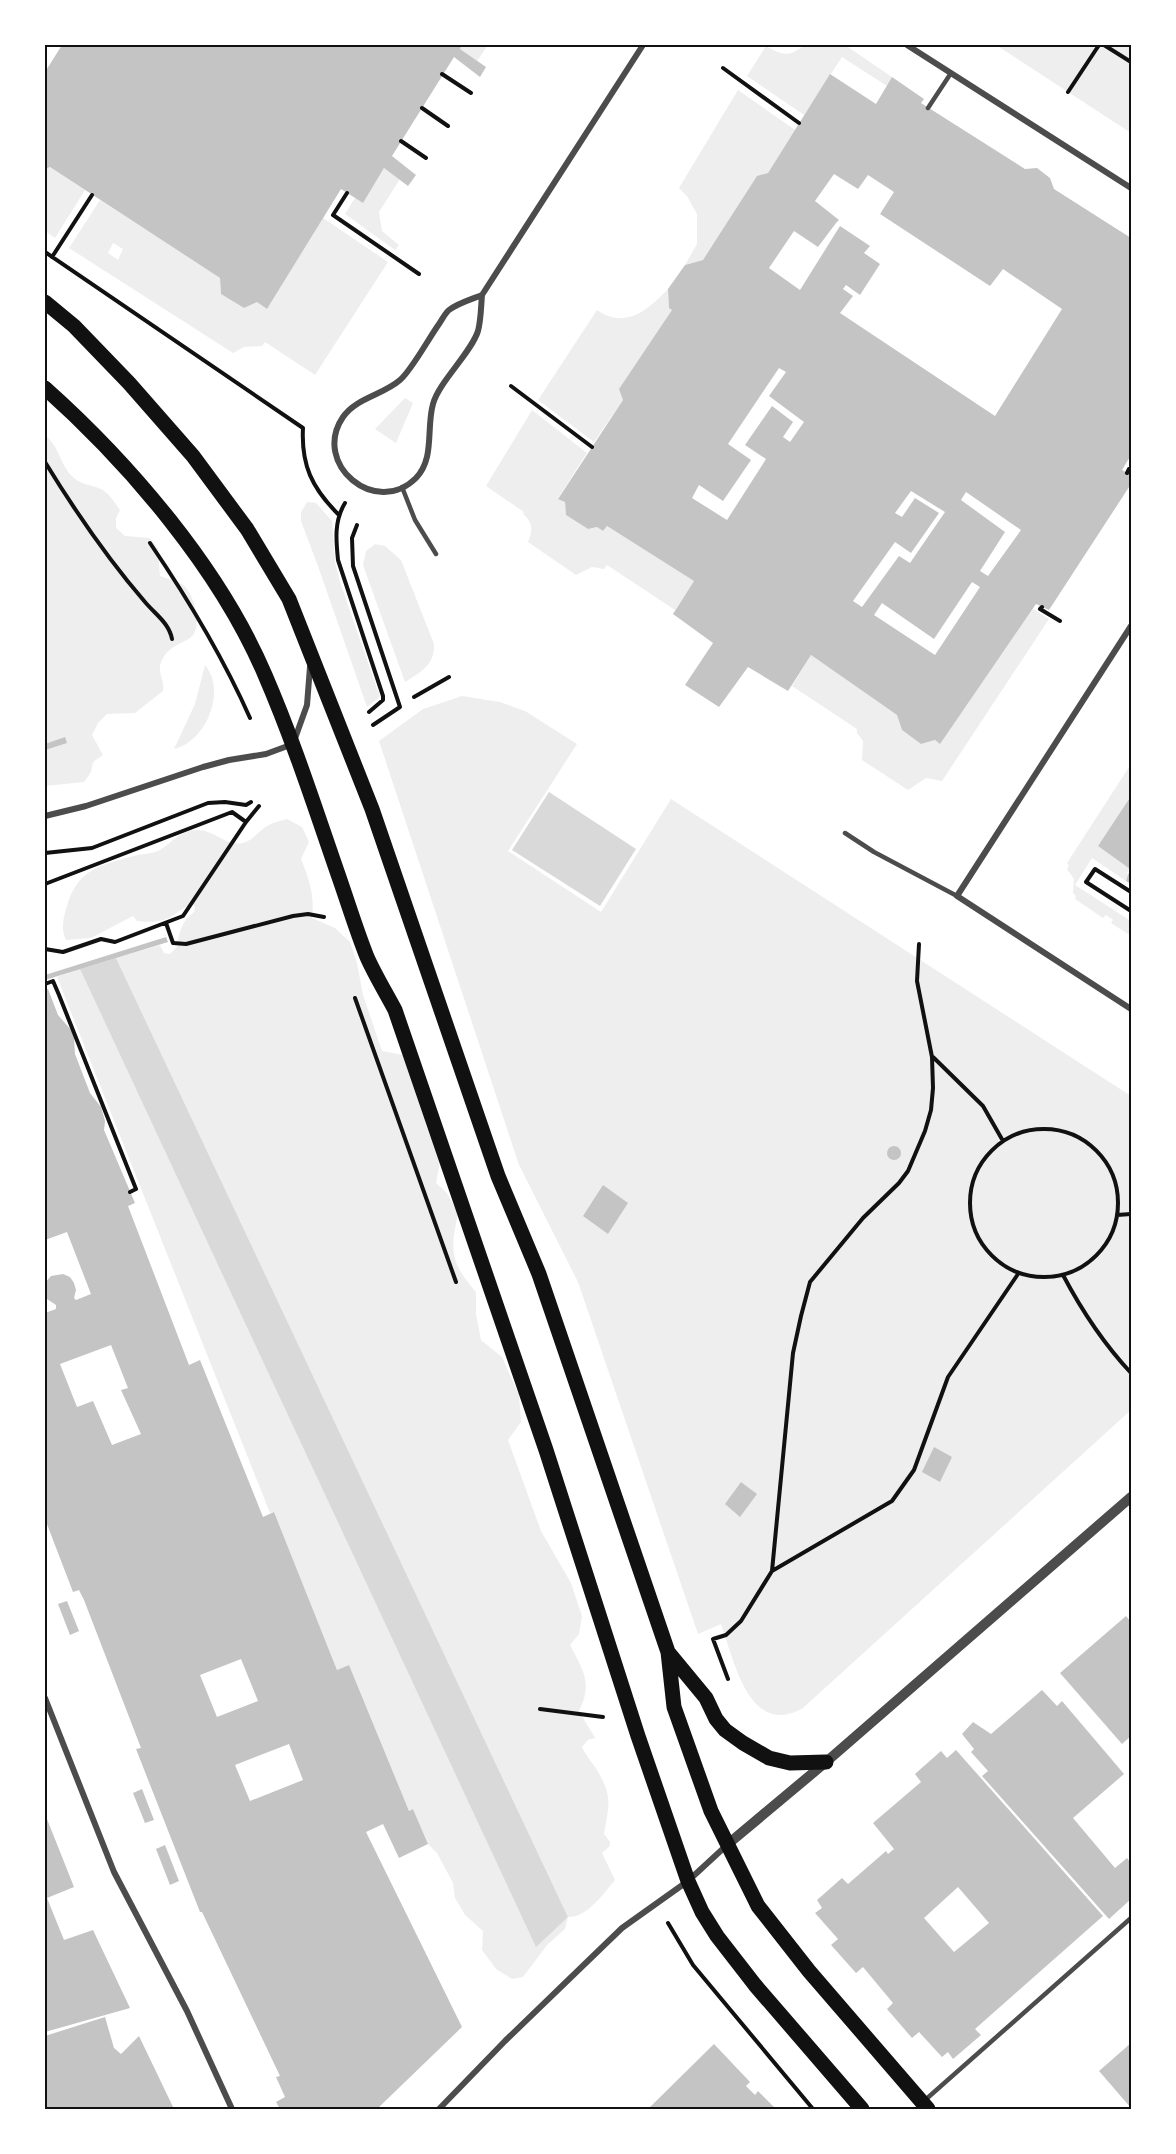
<svg xmlns="http://www.w3.org/2000/svg" width="1176" height="2154" font-family="'Asap Condensed',sans-serif">
  <rect width="100%" height="100%" fill="#fff"/>
  <path fill="#eee" fill-rule="evenodd" d="M462,45H488L477,61L460,49Z
    M804,45H845L892,77L887,86L842,57L804,115L747,76L766,46C782,55 789,58 804,45Z
    M996,45H1131V133Z
    M738,90L795,130L768,173L703,260L685,265L697,244V214L687,196L679,188Z
    M50,167L85,190L55,238L45,231V169Z
    M384,168L400,179L379,212L382,231L399,245L395,250L345,214L355,198L363,203Z
    M100,200L220,278L221,294L244,308L257,302L267,309L323,218L388,262L315,375L265,342L262,346L244,347L233,353L69,248ZM113,243L123,249L118,260L108,253Z
    M668,289L669,307L672,310L623,400L594,442L538,400L597,310C625,330 648,310 668,289Z
    M405,398L413,403L396,443L375,429Z
    M532,410L587,453L558,498L565,502L566,515L588,529L597,527L603,531L607,526L694,581L675,610L607,565L604,569L592,567L576,575L528,542C533,530 533,522 523,514L524,512L486,486Z
    M45,435C60,447 60,466 74,478C82,485 92,485 101,489C109,493 115,503 120,510L116,518V528L125,536L150,538L158,549L160,576C167,579 176,580 182,584C194,592 204,628 190,638C179,645 168,647 162,660C156,672 165,680 163,691L135,713L107,714L98,723L92,735L103,755L93,762L91,772L84,782L45,786Z
    M307,502L316,503L332,521L335,562L340,582L380,697L367,707L319,569L301,521V512Z
    M375,544L385,546L401,560L434,644C435,665 421,672 405,682L363,565L366,551Z
    M1033,609L1049,619L942,781L926,778L908,790L862,760L863,741L857,733V729L792,686L811,655L897,715L902,730L921,744L935,740L940,743Z
    M205,665C227,691 206,742 174,749L195,704Z
    M462,696L500,702L525,711L577,744L508,851L601,912L671,799L1131,1096V1410L803,1708C749,1739 734,1660 721,1624L698,1634L578,1282L519,1165L379,741L423,709Z
    M1131,764V799H1129L1098,846L1130,869L1127,873L1129,875L1126,881L1092,858L1075,885L1131,921V936L1111,923L1113,920L1106,915L1103,918L1075,899L1076,896L1073,893L1074,879L1067,869L1069,866L1067,863Z
    M287,819L302,827L309,842L301,859C309,879 315,896 312,918L335,928L350,942L357,963L363,995L382,1051L403,1055L410,1068L427,1128L437,1145L440,1162L436,1183L447,1193L458,1214C450,1251 450,1262 476,1292V1314L481,1340L502,1357L519,1395L521,1422L508,1440L541,1531L571,1583L582,1616L579,1634L570,1645C583,1670 593,1683 579,1711L595,1738L588,1740L582,1747C586,1756 592,1762 597,1770C613,1797 609,1805 604,1834L610,1842V1846L602,1853L615,1880C604,1893 587,1918 568,1917L565,1929L548,1944L523,1977L512,1979L496,1969L482,1950L483,1931L465,1915L455,1898L453,1883L437,1853L428,1844L413,1809L409,1811L349,1665L337,1670L274,1512L270,1513L57,977L80,969L536,1946L568,1917L116,958L160,945L164,953L170,954L177,947C179,931 182,921 194,912L195,907L193,904C183,907 180,911 172,916C162,923 148,922 137,921L133,916L91,938L66,940C61,930 63,919 66,909C77,868 100,865 138,855C145,854 154,853 160,850C171,843 182,830 196,830C214,829 226,847 243,843C253,841 260,829 269,825C274,822 281,821 287,819Z"/>
  <path fill="#d9d9d9" d="M549,792L636,849L600,906L512,850Z
    M116,958L568,1917L536,1947L80,969Z"/>
  <path fill="#c4c4c4" fill-rule="evenodd" d="M62,45H462L460,49L486,67L480,77L454,57L392,156L416,175L408,186L384,168L363,203L341,189L267,309L257,302L244,308L221,294L220,278L50,167L45,169V72Z
    M830,74L876,104L892,77L924,99L921,103L1025,169L1037,168L1050,178L1054,189L1131,238V455L1122,470L1131,475V484L1049,610L1036,604L940,744L935,740L921,744L902,730L897,715L811,655L788,691L748,667L719,707L685,685L713,643L673,614L694,581L607,526L603,531L597,527L588,529L566,515L565,502L558,499L623,400L619,389L672,310L669,308L668,289L685,265L703,260L757,176L768,173ZM834,174L858,189L868,175L894,192L880,214L990,286L1003,269L1062,309L995,416L840,313L853,296L843,289L846,285L860,295L880,264L864,253L870,246L840,226L800,290L769,268L794,231L818,247L836,223L839,220L815,201ZM779,368L786,372L769,396L804,422L790,442L783,437L793,422L772,406L745,445L766,459L727,520L692,498L699,485L723,501L751,460L728,444ZM911,491L945,512L910,563L899,556L862,607L853,601L895,542L911,553L939,513L915,498L902,517L895,513ZM966,492L1021,530L988,576L980,571L1005,532L961,500ZM972,582L980,587L935,655L874,615L882,603L934,639Z
    M65,737L67,743L45,750V744Z
    M1129,799L1131,800V884L1126,881L1130,869L1098,846Z
    M166,937L168,942L45,980V975Z
    M48,989L58,1015L71,1030L74,1038L75,1054L90,1093L101,1107L105,1121L104,1130L135,1203L128,1206L189,1365L200,1360L263,1517L274,1512L337,1670L349,1665L409,1811L413,1809L428,1844L399,1858L383,1824L366,1832L462,2027L377,2109H280L276,2102L285,2097L276,2077L280,2076L202,1912H200L136,1749L141,1748L84,1600L79,1590L73,1592L45,1519V1313L56,1309V1305L47,1299L45,1283L51,1276L63,1274L70,1277L74,1283L76,1290L74,1298L76,1300L91,1294L67,1232L45,1240V990ZM111,1345L128,1388L121,1390L141,1434L112,1445L93,1401L77,1407L60,1364ZM241,1659L258,1701L217,1717L200,1675ZM289,1744L303,1780L250,1801L235,1765Z
    M887 1153a7 7 0 1 1 14 0a7 7 0 1 1-14 0Z
    M603,1185L628,1203L608,1234L583,1216Z
    M934,1447L952,1457L940,1482L922,1472Z
    M741,1482L757,1494L740,1517L725,1504Z
    M67,1601L79,1631L70,1635L58,1604Z
    M1126,1616L1131,1622V1736L1122,1744L1060,1673Z
    M1042,1690L1057,1706L1062,1701L1124,1774L1073,1818L1115,1868L1127,1858L1131,1863V1899L1109,1919L982,1776L988,1771L971,1752L974,1749L962,1734L973,1722L991,1734Z
    M956,1750L1103,1916L975,2029L981,2035L953,2059L948,2052L942,2057L919,2032L912,2038L887,2009L893,2003L863,1967L856,1973L831,1945L838,1939L815,1913L822,1908L817,1900L842,1878L848,1884L886,1851L888,1854L894,1849L873,1823L921,1782L915,1774L941,1751L947,1758ZM958,1887L989,1923L954,1952L924,1918Z
    M142,1789L154,1820L145,1823L133,1793Z
    M45,1814L74,1887L47,1898L64,1940L93,1930L130,2008L45,2032Z
    M165,1845L179,1881L170,1885L156,1849Z
    M105,2017L114,2048L121,2054L139,2036L174,2109H45V2036Z
    M1131,2043V2108L1099,2071Z
    M714,2044L750,2082L746,2086L755,2095L758,2091L776,2109H651L650,2107Z"/>
  <g fill="none" stroke-linecap="round" stroke-linejoin="round">
    <path stroke="#111" stroke-width="4" d="M1104,45L1131,62
      M723,68L799,123
      M442,74L471,93
      M1068,92L1099,45
      M422,108L448,126
      M401,141L426,158
      M347,193L333,215L419,274
      M45,252L303,428C301,465 312,488 338,514
      M52,257L92,195
      M511,386L592,447
      M45,462C75,511 107,558 145,602C156,615 169,623 172,639
      M1127,473L1129,469L1131,470
      M345,503C334,521 336,540 338,560L383,696V700L369,712
      M357,525L352,538L353,566L400,707L373,725
      M150,543C188,599 223,657 250,718
      M1042,607L1040,609L1060,621
      M414,697L449,677
      M45,853L92,848L208,803L225,802L246,805L251,802
      M45,884L232,812L246,822L259,806
      M1131,892L1095,869L1086,882L1131,911
      M166,923L173,943L186,944L293,916L308,914L324,917
      M45,949L63,952L101,939L115,942L183,916L246,822
      M45,984L53,981L59,995L136,1189L130,1192
      M355,998L456,1282
      M933,1057L983,1106L1003,1141
      M970 1203a74 74 0 1 1 148 0a74 74 0 1 1-148 0Z
      M1117,1215L1131,1214
      M1063,1275C1082,1311 1103,1343 1131,1373
      M772,1571L892,1501L914,1470L948,1377L1018,1274
      M728,1679L713,1639L726,1635L741,1621L772,1571L793,1353L801,1316L810,1282L863,1218L899,1183L908,1171L925,1131L931,1110L933,1088L932,1057L917,981L919,944
      M540,1709L603,1717
      M668,1923L693,1965L813,2109"/>
    <path stroke="#4c4c4c" stroke-width="4.5" d="M928,108L951,73
      M402,487L415,520L436,554
      M845,833L874,852L957,896
      M924,2101L1131,1918"/>
    <path stroke="#4c4c4c" stroke-width="6" d="M907,45L1131,188
      M482,295C472,299 458,303 449,310C445,313 442,320 439,324C429,338 411,371 400,380C383,395 356,398 343,417C311,464 376,518 416,478C435,458 426,429 433,404C439,382 471,353 478,331C481,320 481,306 482,295L643,45
      M1131,626L957,896L1131,1009
      M45,816L86,806L203,767L229,760L266,754L293,744L307,705L310,667
      M45,1698L114,1872L187,2011L232,2109
      M439,2109L505,2041L622,1928L688,1881L727,1845"/>
    <path stroke="#4c4c4c" stroke-width="10" d="M728,1844L826,1762L1131,1497"/>
    <path stroke="#111" stroke-width="15" d="M45,302L74,326L129,383L193,456L247,529L289,599L372,809L498,1176L539,1274L668,1652L674,1707L711,1811L758,1906L809,1971L928,2109
      M45,388C130,464 220,569 265,675C294,742 316,811 340,880C349,906 357,932 367,957C375,975 386,993 395,1010L546,1450L638,1736L688,1881L702,1912L717,1936L755,1985L862,2109
      M668,1652L706,1698L716,1719L725,1730L743,1743L769,1758L790,1763L826,1762"/>
  </g>
  <rect width="1176" height="2154" fill="none" stroke="#ffffff" stroke-width="93"/>
  <rect x="46" y="46" width="1084" height="2062" fill="none" stroke="#111" stroke-width="2"/>
</svg>
